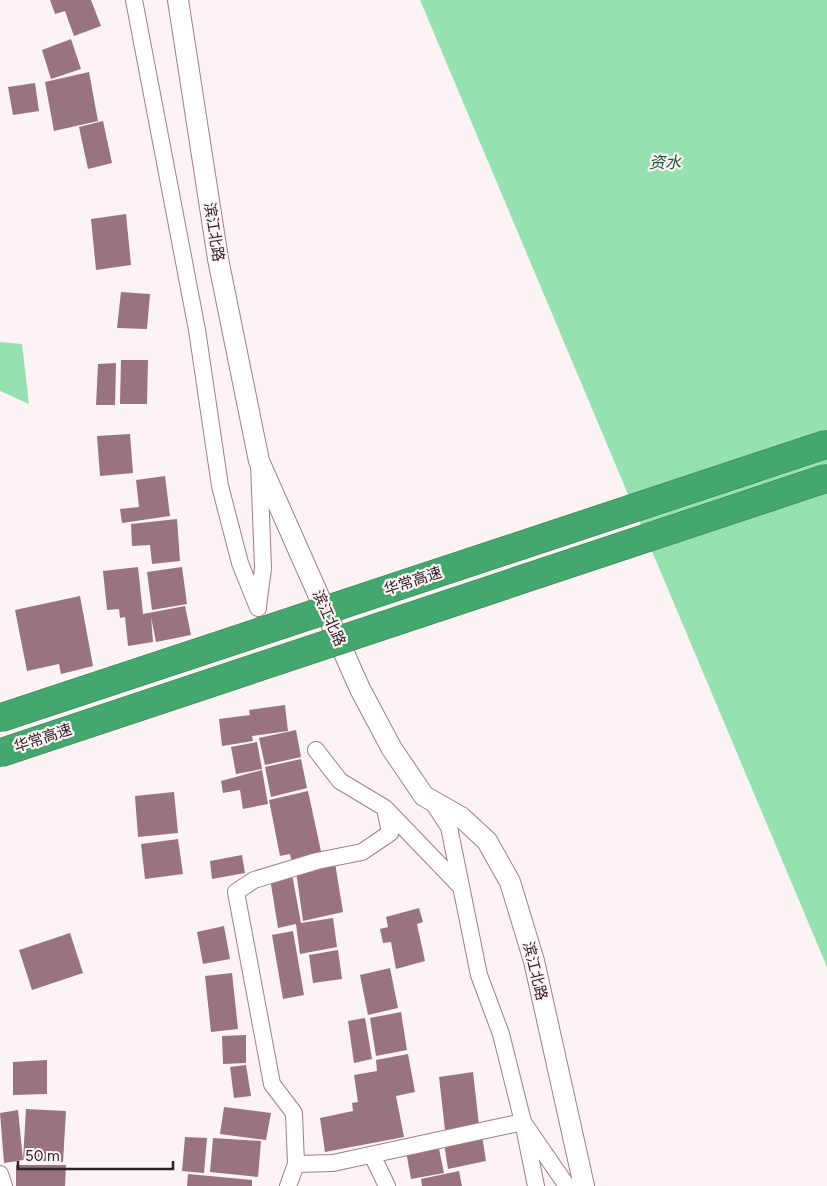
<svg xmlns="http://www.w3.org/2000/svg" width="827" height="1186" font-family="Figtree,'Noto Sans SC',sans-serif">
  <rect width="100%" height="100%" fill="#fcf3f5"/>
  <path fill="#95e1b0" d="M420,0H827V967Z
    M0,342L22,344L29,404L0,391Z"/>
  <path fill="#99747e" d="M50,0H91L101,26L74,36L65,11L55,14Z
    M71,39L81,69L51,79L42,50Z
    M89,72L98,121L54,131L45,82Z
    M35,83L39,111L13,115L8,87Z
    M103,121L112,163L88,169L79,127Z
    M126,214L131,265L96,270L91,219Z
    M121,292L150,294L147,329L117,328Z
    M121,360H148L147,404H120Z
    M116,363L115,405H96L98,364Z
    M130,434L133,473L100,476L97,436Z
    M165,476L170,516L122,523L120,509L139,507L136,480Z
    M177,519L180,561L152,564L150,545L132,546L131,524Z
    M138,567L143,614L185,606L191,635L156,642L151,617L153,642L128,646L125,617L120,618L119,609L107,610L103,571Z
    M182,567L187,604L152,610L147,572Z
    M80,596L93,666L61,674L59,664L27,671L15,610Z
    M285,705L288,731L252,736L253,741L222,746L219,719L250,715L249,710Z
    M296,730L301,757L265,765L259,738Z
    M257,742L262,769L236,774L231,747Z
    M301,759L307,788L271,797L265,767Z
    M262,770L268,804L243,809L240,790L223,793L221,781Z
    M308,791L322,856L292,863L290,854L280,856L269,800Z
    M174,792L178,833L138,837L135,796Z
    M178,839L183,874L145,879L141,844Z
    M242,855L245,873L212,879L210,861Z
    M335,863L343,912L303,921L296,871Z
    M292,874L301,923L333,918L337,947L300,954L296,924L278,928L270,878Z
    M419,908L423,922L417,924L425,961L396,969L391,942L383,943L380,929L388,927L386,917Z
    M224,926L230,959L203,964L197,932Z
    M293,931L304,995L283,999L272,935Z
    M70,933L83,973L32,990L19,950Z
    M338,950L342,979L313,983L309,955Z
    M390,968L398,1008L368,1015L360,975Z
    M232,973L238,1029L211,1032L205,976Z
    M401,1012L407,1050L376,1056L370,1018Z
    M365,1018L372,1059L354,1063L348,1021Z
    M246,1035V1063L223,1064L222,1036Z
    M408,1054L415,1092L396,1096L404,1137L325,1152L320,1118L353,1111L352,1103L358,1102L354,1075L377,1071L376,1060Z
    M47,1060V1094L13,1095V1062Z
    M246,1065L251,1096L234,1098L230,1067Z
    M473,1072L479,1125L445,1130L439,1077Z
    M224,1107L271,1113L266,1140L220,1134Z
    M26,1109L66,1111L63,1162L23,1160Z
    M18,1110L23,1160L4,1163L0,1113Z
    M482,1135L486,1161L448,1169L444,1143Z
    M185,1137L207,1138L204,1173L182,1171Z
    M213,1138L261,1141L258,1177L210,1172Z
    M438,1144L444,1173L411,1179L406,1151Z
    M16,1165H66L65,1186H16Z
    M459,1171L462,1186H422L421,1179Z
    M188,1174L252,1180V1186H187Z"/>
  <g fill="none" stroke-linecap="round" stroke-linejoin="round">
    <g stroke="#a37d87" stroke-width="18">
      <path id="minor" d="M134,0L197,330L220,486L240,563L258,608
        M258,606L263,568L259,463
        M432,801L449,827L479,975L501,1034L523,1122L567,1186
        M385,808L461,887
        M372,1155L387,1186
        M296,1164L333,1163L523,1122L536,1186
        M0,1174L4,1186
        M288,1186L296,1164L294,1113L272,1084L236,892L254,880L317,861L362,852L390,833L385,808L340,781L316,750"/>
    </g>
    <g stroke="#a37d87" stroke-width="22">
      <path id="tertiary" d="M178,0L218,259L259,461L360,689L392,749L424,796L461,817L487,841L510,882L534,961L584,1186"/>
    </g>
    <use href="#minor" stroke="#fff" stroke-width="16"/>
    <use href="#tertiary" stroke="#fff" stroke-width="20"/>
    <g stroke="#3d7854" stroke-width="29" stroke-linecap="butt">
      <path id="motorway-bridge" d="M0,718L827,444
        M0,753L827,478"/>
    </g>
    <use href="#motorway-bridge" stroke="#44a76e" stroke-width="28"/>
  </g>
  <g text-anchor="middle" stroke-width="4.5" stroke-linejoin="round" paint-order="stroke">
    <g font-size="15" fill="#302125" stroke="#fcf3f5">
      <text transform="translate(214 232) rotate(81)" y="5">滨江北路</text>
      <text transform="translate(413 581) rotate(-18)" y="5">华常高速</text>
      <text transform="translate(329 618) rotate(66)" y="5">滨江北路</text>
      <text transform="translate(43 738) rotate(-18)" y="5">华常高速</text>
      <text transform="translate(535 971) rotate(76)" y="5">滨江北路</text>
    </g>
    <g font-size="16" font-style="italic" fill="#1a5333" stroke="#fcf3f5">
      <text x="665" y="168">资水</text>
    </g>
  </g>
  <path d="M18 1161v8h155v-8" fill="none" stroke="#302125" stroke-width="2.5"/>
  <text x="25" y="1161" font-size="15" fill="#302125" stroke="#fcf3f5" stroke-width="4" paint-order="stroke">50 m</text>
</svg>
